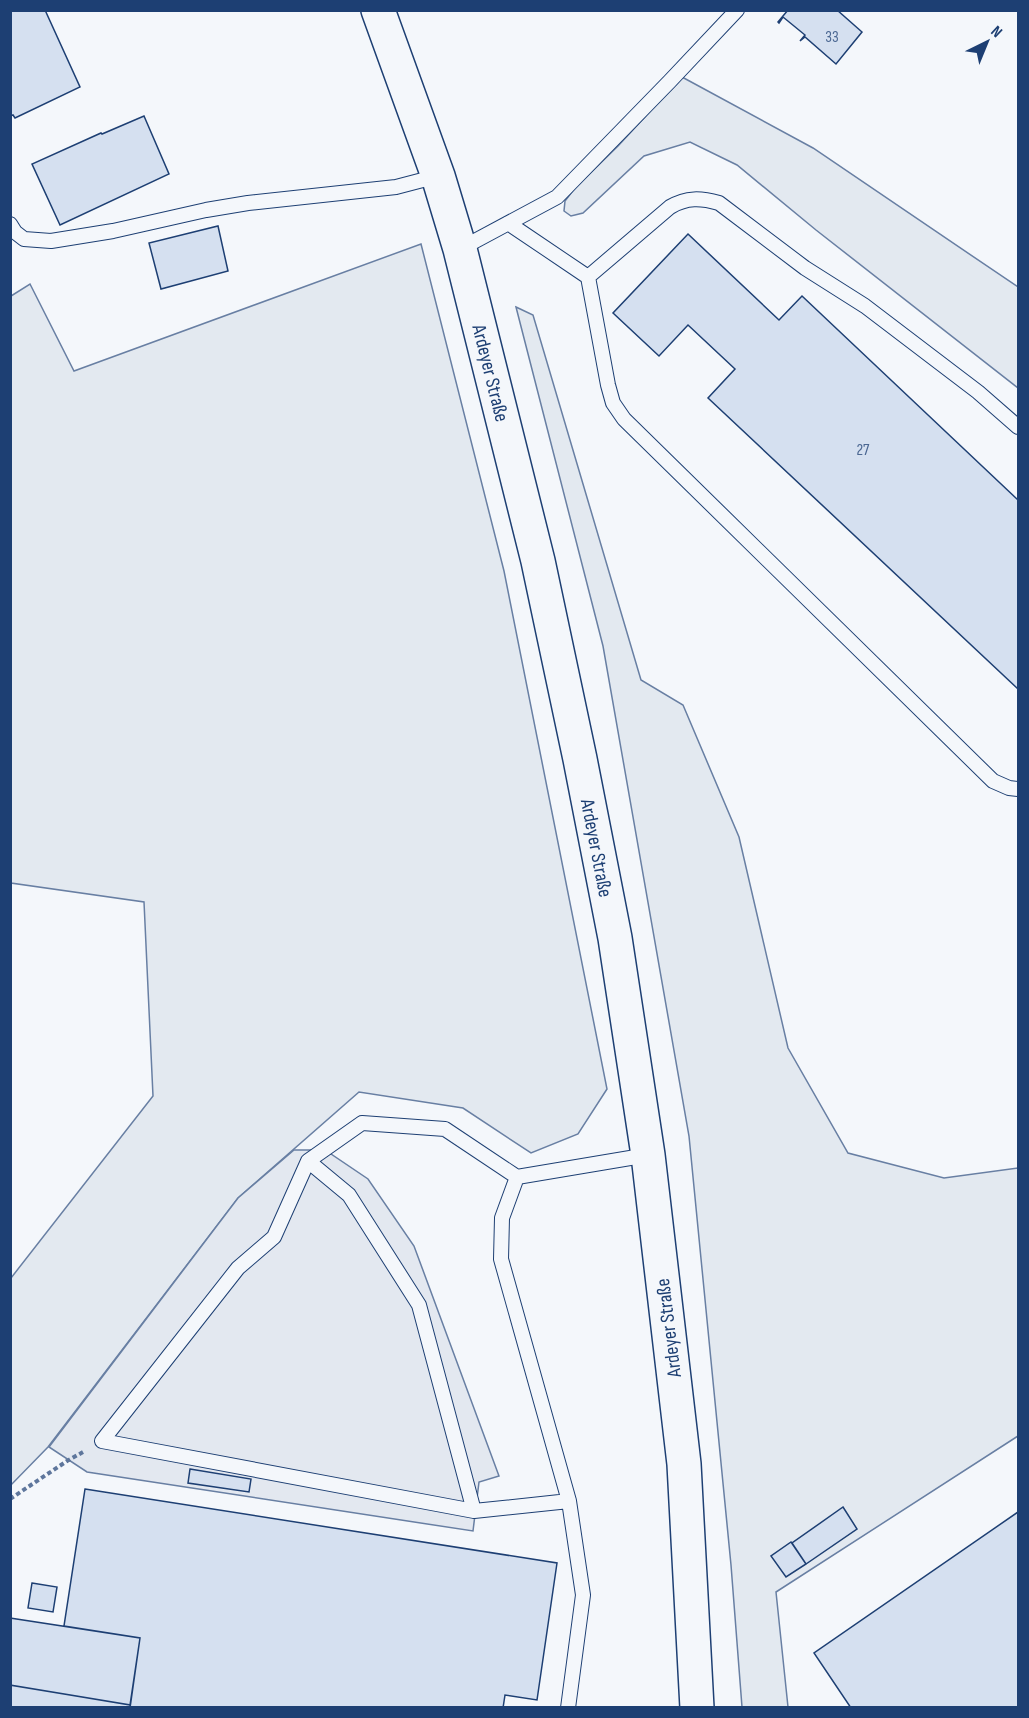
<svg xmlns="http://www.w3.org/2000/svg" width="1029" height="1718" font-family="'Sofia Sans Condensed',sans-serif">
  <rect width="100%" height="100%" fill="#f4f7fb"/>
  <path fill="#e3e9f0" stroke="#687fa3" stroke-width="1.5" d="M682,77L813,148L1018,287V388L816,230L737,165L690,142L644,156L583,213L571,216L564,211L565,201L575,188L618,146Z
    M421,244L504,571L607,1089L578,1134L531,1153L463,1108L359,1092L238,1198L48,1447L11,1485V1278L153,1096L144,902L11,883V296L30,284L74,371Z
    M516,307L533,315L641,680L683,705L739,837L788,1048L848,1153L944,1178L1018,1168V1436L776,1592L788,1707H742L731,1565L689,1136L603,646Z"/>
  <path fill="#e3e8f0" stroke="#687fa3" stroke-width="1.5" d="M294,1150H325L368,1179L414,1246L499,1476L479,1482L473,1531L87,1472L49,1447L238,1198Z"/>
  <path fill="#d5e0f0" stroke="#1d3f73" stroke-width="1.5" d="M10,10H45L80,87L15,118L13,115L10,116Z
    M788,10H837L862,32L836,64L805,37L800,41L805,35L783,17L779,23L778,22Z
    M144,116L169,174L60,225L32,164L101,133L102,134Z
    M218,226L228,271L161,289L149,243Z
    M688,234L779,320L802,296L1018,500V689L708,398L735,369L688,325L659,356L613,313Z
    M190,1469L251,1479L249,1492L188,1483Z
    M85,1489L557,1563L537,1700L505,1695L503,1708H130L140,1638L64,1626Z
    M843,1507L857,1529L806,1564L792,1543Z
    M1018,1512V1708H851L814,1653Z
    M791,1542L806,1564L786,1577L771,1556Z
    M32,1583L57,1587L53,1612L28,1608Z
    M10,1618L140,1638L130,1705L10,1685Z
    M10,1685L130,1705V1708H10Z"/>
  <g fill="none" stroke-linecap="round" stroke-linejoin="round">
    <g stroke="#1d3f73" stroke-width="16">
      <path id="service" d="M508,223L588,277L608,385L613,403L624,419L993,781L1009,788L1018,789
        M10,224L15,232L24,239L51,241L113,231L206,210L248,203L396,187L438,176
        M460,249L557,197L670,81L737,10
        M588,277L670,207C687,197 701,198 719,203L805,268L865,306L978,392L1018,427
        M308,1161L362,1123L445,1129L517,1177
        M474,1511L419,1305L349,1195L308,1161L274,1237L238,1268L102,1441L474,1511L569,1501
        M568,1708L583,1595L569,1501L501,1259L502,1218L517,1177L648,1155"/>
    </g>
    <g stroke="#1d3f73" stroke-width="36">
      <path id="secondary" d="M378,10L438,176L460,249L538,561L580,759L615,938L648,1155L684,1464L697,1708"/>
    </g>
    <path stroke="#5e769c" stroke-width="4" stroke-dasharray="4.5 3" stroke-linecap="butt" d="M10,1499L67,1461L83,1452"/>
    <use href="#service" stroke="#f4f7fb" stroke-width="14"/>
    <use href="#secondary" stroke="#f4f7fb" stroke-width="33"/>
  </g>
  <g text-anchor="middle" stroke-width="4.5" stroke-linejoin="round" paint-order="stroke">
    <g font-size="16" fill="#4b6792">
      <text x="832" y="42">33</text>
      <text x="863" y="455">27</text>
    </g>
    <g font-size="20" fill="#1d3f73" stroke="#f4f7fb">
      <text transform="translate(491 373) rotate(76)" y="7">Ardeyer Straße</text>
      <text transform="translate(597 848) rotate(79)" y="7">Ardeyer Straße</text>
      <text transform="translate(668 1328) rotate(-97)" y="7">Ardeyer Straße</text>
    </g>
  </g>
  <rect width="1029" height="1718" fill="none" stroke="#1d3f73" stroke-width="24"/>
  <g transform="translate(987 42) rotate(43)" stroke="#f4f7fb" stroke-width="4.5" paint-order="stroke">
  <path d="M0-4.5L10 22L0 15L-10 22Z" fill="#1d3f73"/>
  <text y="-9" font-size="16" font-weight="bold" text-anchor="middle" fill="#1d3f73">N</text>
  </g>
</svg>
